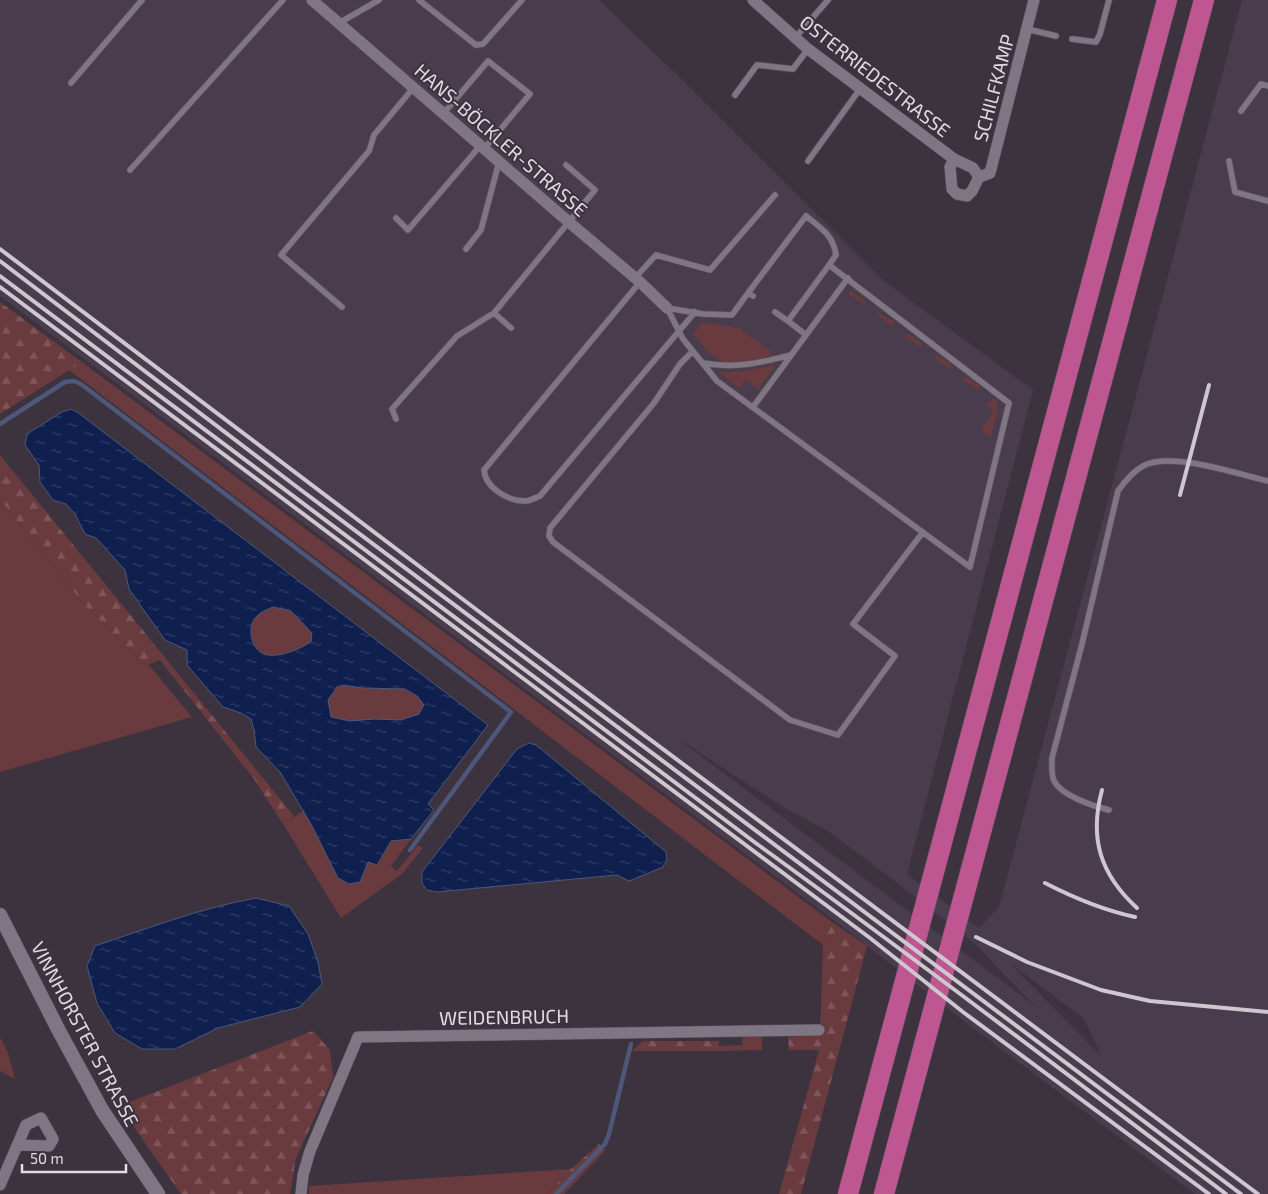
<svg xmlns="http://www.w3.org/2000/svg" width="1268" height="1194" font-family="'Exo 2',sans-serif">
  <defs>
    <pattern id="forest-firs" width="22" height="20" patternUnits="userSpaceOnUse" patternTransform="scale(1.25)"><rect width="22" height="20" fill="#693a3e"/><path d="M5 1l3.5 6h-7zM16 11l3.5 6h-7z" fill="#7e565a"/></pattern>
    <pattern id="water-ripples" width="26" height="14" patternUnits="userSpaceOnUse" patternTransform="scale(1.25)"><rect width="26" height="14" fill="#0f1f4e"/><path d="M2 4q2-2 4 0t4 0M15 11q2-2 4 0t4 0" fill="none" stroke="#323f67"/></pattern>
  </defs>
  <rect width="100%" height="100%" fill="#3c333e"/>
  <path fill="#493c4c" fill-rule="evenodd" d="M0,0H599L675,73L884,281L1033,390L907,874L979,928L999,907L1242,0H1268V1194H1195L961,1019L848,931L0,296ZM677,738L783,807L831,833L884,873L974,943L1035,1006ZM1010,963L1084,1019L1101,1055H1100Z"/>
  <path fill="#693a3e" d="M851,291L865,300V305L848,294Z
    M879,313L893,321V327L877,315Z
    M699,322L739,328L770,350L771,354C765,360 756,360 748,361C714,366 713,357 693,333L701,324Z
    M908,334L922,343V348L905,337Z
    M936,355L951,364L950,369L934,358Z
    M82,362L832,922L823,945L69,370Z
    M774,365L775,366L758,389L746,380L739,388L721,374V372L745,371Z
    M964,376L979,385L978,390L962,379Z
    M993,398L997,402V414L991,437L981,430L994,411L986,405Z
    M0,499L84,604L145,666L148,664L192,717L0,772Z
    M273,607L291,611L304,623L312,633L311,642C299,649 283,657 267,655C251,652 247,628 256,617C260,612 268,610 273,607Z
    M344,685L362,688L405,689L417,696L424,705L419,714L401,720L375,719L350,721L331,717L327,700L337,687Z
    M303,811L311,824L360,882L368,862L378,865L391,841L411,839L391,866L397,871L418,845L423,848L402,874L341,918L283,824Z
    M743,1036H762V1050L719,1051V1046L742,1045Z
    M0,1037L8,1053L15,1079L0,1071Z
    M571,1169L548,1194H309V1186Z"/>
  <path fill="url(#forest-firs)" d="M0,302L82,362L0,414Z
    M0,455L294,816L283,824L254,779L160,660L145,666L84,604L0,499Z
    M832,922L867,946L801,1194H779L819,1050H789L788,1037L820,1035L823,945Z
    M313,1031L330,1050L333,1078L296,1158L290,1194H181L119,1106Z
    M643,1041H719V1051H632Z
    M599,1144L605,1151L564,1194H548L571,1169Z"/>
  <path fill="url(#water-ripples)" stroke="#4e577a" fill-rule="evenodd" d="M71,409L77,412L488,725L428,804L434,810L411,839L391,841L377,865L368,862L360,882L349,884L338,878L311,824L280,772L256,747L254,730L251,719L241,713L223,707L187,665V650L165,640L129,589L125,570L96,538L85,534L75,514L66,504L53,500L40,482L39,465L25,445L27,434L62,412ZM273,607L291,611L312,633L311,642C299,649 283,657 267,655C251,652 246,627 256,617C260,612 268,609 273,607ZM344,685L362,688L405,689L417,696L424,705L419,714L401,720L375,719L350,721L331,717L328,700L337,687Z
    M529,743L536,745L666,852L667,859L663,867L629,881L617,875L437,892L427,890L422,883V872L517,749Z
    M256,898L289,906L308,934L318,962L322,984L300,1007L218,1028L175,1049H142L115,1033L97,1003L87,966L95,946C149,928 201,908 256,898Z"/>
  <g fill="none" stroke-linecap="round" stroke-linejoin="round">
    <path stroke="#4e577a" stroke-width="4.5" d="M0,424L65,382L74,381L81,384L511,712L410,850
      M556,1194L605,1144L609,1134L631,1044"/>
    <g stroke="#58515a" stroke-width="7">
      <path id="service" d="M419,0L476,45L483,44L522,0
        M339,23L379,0
        M1027,29L1056,36
        M795,38L828,0
        M1072,39L1096,42L1100,34L1109,0
        M71,83L142,0
        M735,95L757,65L793,69L808,49
        M1241,111L1261,84L1268,86
        M443,114L488,61L530,94L484,149
        M808,161L860,89
        M1229,161L1235,192L1268,201
        M130,170L283,0
        M396,218L408,230L480,146
        M466,249L481,230L499,162
        M635,278L656,255L710,270L775,195
        M640,282L484,470C485,487 507,501 525,501C530,501 535,498 540,496L695,312
        M748,293L806,216C821,228 833,235 836,255L829,265
        M342,307L281,255L369,151L374,135L414,87
        M667,308L683,339L717,381L970,567L1009,403L829,265L788,321L775,312
        M667,308L703,314L732,315L748,293L753,296
        M788,321L806,335
        M511,328L494,313L595,190L566,165
        M693,351L680,364L654,403L550,528L549,536L553,542L790,720L838,735L895,656L853,624L923,532
        M703,363C736,369 759,363 791,355
        M753,407L848,278
        M396,419L392,409L457,336L494,313
        M1109,810C1093,806 1062,796 1054,781C1051,773 1052,766 1052,758L1082,644L1118,491C1125,481 1132,472 1143,466C1170,451 1238,474 1268,481"/>
    </g>
    <g stroke="#58515a" stroke-width="12">
      <path id="minor" d="M312,0L570,223L640,282L667,308
        M753,0L808,49L954,159L973,168L979,177L972,191L967,196L957,194L952,189L950,167L954,159
        M979,177L990,173L1034,0
        M0,1185L26,1125L41,1118L53,1139L49,1146L18,1145
        M301,1194L303,1175L310,1151L358,1037L819,1030"/>
    </g>
    <g stroke="#58515a" stroke-width="15">
      <path id="tertiary" d="M0,915L59,1031L102,1110L158,1194"/>
    </g>
    <g stroke="#58515a" stroke-width="21">
      <path id="motorway" d="M848,1194L1167,0
        M884,1194L1204,0"/>
    </g>
    <use href="#service" stroke="#807683" stroke-width="5.5"/>
    <use href="#minor" stroke="#807683" stroke-width="11"/>
    <use href="#tertiary" stroke="#807683" stroke-width="14"/>
    <use href="#motorway" stroke="#be5691" stroke-width="20"/>
    <path stroke="#cec7cf" stroke-width="4" d="M0,249L481,613L1258,1194
      M0,261L297,487L1241,1194
      M0,276L757,844C915,958 1070,1077 1226,1194
      M0,287L870,938L963,1012L1209,1194
      M1180,495L1209,385
      M1102,790C1089,838 1100,874 1137,908
      M1045,883C1074,898 1103,910 1135,917
      M976,937L1027,962L1101,990L1150,1001L1268,1012"/>
  </g>
  <g text-anchor="middle" stroke-width="4" stroke-linejoin="round" paint-order="stroke">
    <g font-size="19" fill="#e1dbe2" stroke="#3c333e">
      <text transform="translate(875 76) rotate(38)" y="7">OSTERRIEDESTRASSE</text>
      <text transform="translate(994 88) rotate(-75)" y="7">SCHILFKAMP</text>
      <text transform="translate(501 140) rotate(41)" y="7">HANS-BÖCKLER-STRASSE</text>
      <text transform="translate(504 1017) rotate(-1)" y="7">WEIDENBRUCH</text>
      <text transform="translate(85 1034) rotate(62)" y="7">VINNHORSTER STRASSE</text>
    </g>
  </g>
  <path d="M22 1164v8h104v-8" fill="none" stroke="#e1dbe2" stroke-width="2.5"/>
  <text x="30" y="1164" font-size="15" fill="#e1dbe2" stroke="#3c333e" stroke-width="4" paint-order="stroke">50 m</text>
</svg>
